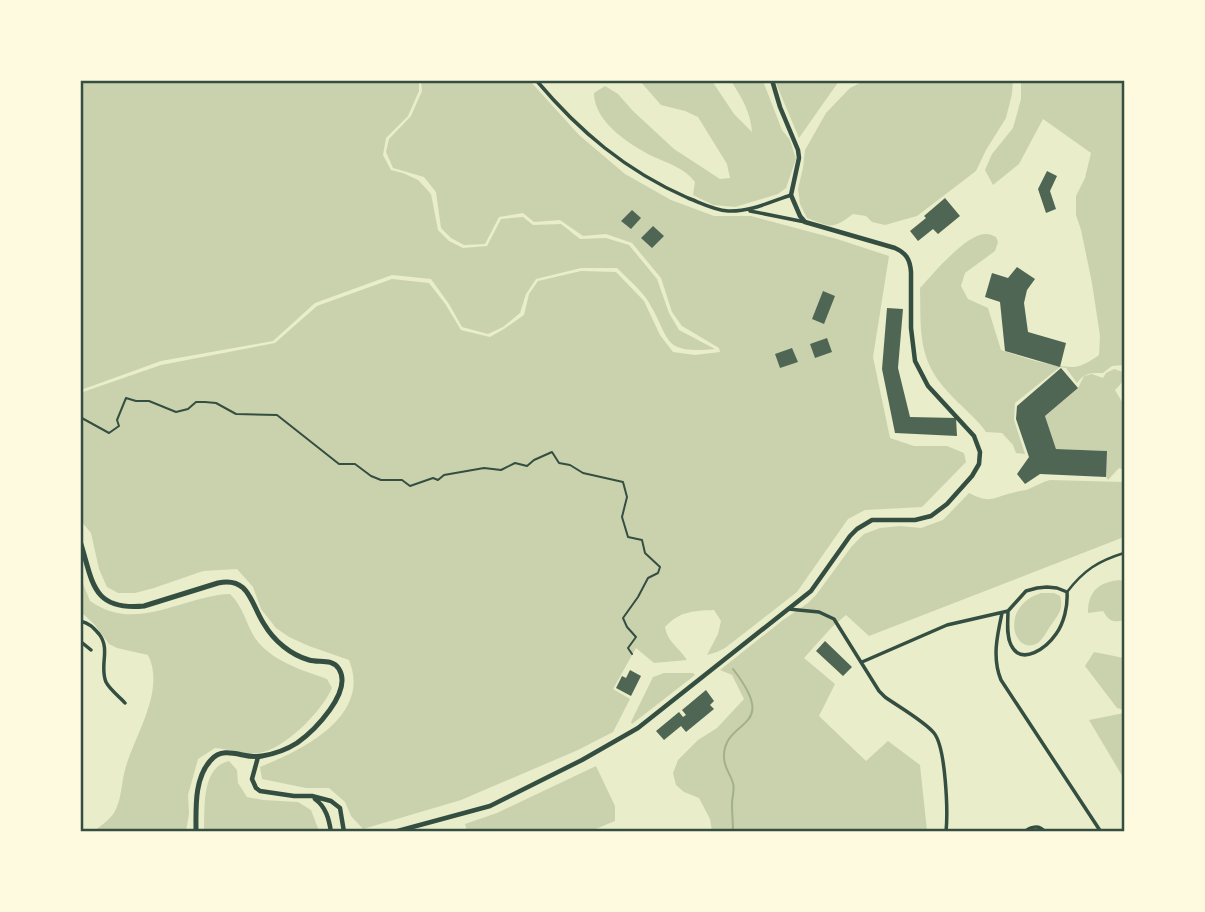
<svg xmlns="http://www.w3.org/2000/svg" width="1205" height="912" font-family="'Roboto Condensed',sans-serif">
  <rect width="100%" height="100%" fill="#e9edc9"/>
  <path fill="#cad2ad" d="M81,80L419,81V91L408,116L386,138L383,155L391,170L403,173L418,180L431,194L438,230L449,241L463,248L487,246L501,219L523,217L533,225L561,224L580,239L606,238L629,245L657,279L669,313L679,330L715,349C660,354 672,340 648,301C640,289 627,278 617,268H581L536,279L526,294L520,313L503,327L488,334L462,327L449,304L431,279L392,275L315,303L273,341L161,361L81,390Z
    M421,81H530L579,135L625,174L671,200L714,216H751L837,239L889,256L873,357L890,438L914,446H947L964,453L966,462L922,507L865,510L848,519L797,592L725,648L717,652L707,655L718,634L721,621L714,610C693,611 680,611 665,627C668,643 678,646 687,660L654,663L636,648L613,689L630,699L613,732L578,750L461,800L363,829L351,816L345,802L329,788H306L262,779L260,767C303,750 372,716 349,660L309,646L289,637L276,628L261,609L253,587L237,569L203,571L154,588L135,593H118L107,587L99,569L91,533L81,521L80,393L161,365L275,343L317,306L392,279L429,283L446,305L461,330L490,337L504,329L524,315L529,294L538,281L581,271L616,272L644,301L660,335L673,352L695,355L720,352L719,348L682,326L672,312L661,278L632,243L606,234L583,236L560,220L534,222L523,213L499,217L485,244L464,245L451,238L441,228L436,192L424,177L393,168L386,152L389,139L411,116L422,91Z
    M640,81H712L734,114L752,132C751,113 741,96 731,81H763L782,130L790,140L796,159L786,188L778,194L735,207L713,205L693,195L695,182C685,168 667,163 652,156C629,144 594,122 594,93L605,86L618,94L633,111L674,149L720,179L730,178L727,164L698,117L685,111L661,105Z
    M775,81V80L839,81L799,138Z
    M864,81H1013L1012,94L1006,118L986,150L976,171L917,216L885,225L872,222L866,216L853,214C832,230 830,227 807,218L800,204L798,189L803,168L805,150L826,113L850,88Z
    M1021,81H1124V365L1112,366L1103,373C1091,373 1085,372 1077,383L1066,368L1060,367L1015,403L1014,420L1025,454L1016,453L1013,445L1002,433L986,432C976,417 960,406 948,392C917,359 921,330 920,288C933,274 965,235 985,234C990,234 992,235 996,237L998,242L995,251L965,273L961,286L968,299L988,308L1001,350C1022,357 1051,367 1074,367C1083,366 1092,360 1099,355L1100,336L1092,283L1081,230L1076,215V196L1085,178L1091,153L1043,119L1019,164L993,185L985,170L992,154L1013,128L1021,99Z
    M1114,369L1123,372C1125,380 1121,384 1115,390L1122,402L1124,401V470L1119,468L1108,480L1106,477V451L1056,449L1045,416L1078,388L1084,376L1092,374L1103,378L1106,373Z
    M1050,480L1124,482V537L869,636L846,615L831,628L804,658L835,684L819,716L866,761L888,741L920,765L927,831H712L710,819L699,798L684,792L676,785L673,773L678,760L698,740L717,728L744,699L732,675L720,670L783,620L808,603L816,595L852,546L864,534L880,528L900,526L921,528L943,520L969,493C991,504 991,498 1012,493C1017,491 1024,491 1029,489C1036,486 1042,482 1050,480Z
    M80,576L90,601C96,605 103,609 110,611C148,624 192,595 230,594C243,606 246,624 255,638C271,661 302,670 327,679L332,688C322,711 285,749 259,753C245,755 229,749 215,748L198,759L188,795L189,814L186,831H94C101,826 109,820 114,813C122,799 121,784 125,770C134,736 166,691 148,655L117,648L109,644L94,624L81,612Z
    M1120,580L1124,582V620C1113,623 1109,621 1103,611L1088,613C1088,591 1099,582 1120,580Z
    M1041,593H1054L1060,596C1064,609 1058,615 1051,625C1047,631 1043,639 1038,643C1014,657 998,607 1041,593Z
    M1094,652L1124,658V710L1117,708L1085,666Z
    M664,673H693L695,675L632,724L631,722L653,677Z
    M1124,713V779L1089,720Z
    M229,761L237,770L238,783L247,797L263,800L298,802L311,810L319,831H204C205,809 201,767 229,761Z
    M596,766L615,806V821L591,831H467L465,824L497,813Z"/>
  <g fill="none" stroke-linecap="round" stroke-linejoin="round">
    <path stroke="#a3b18a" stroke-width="2" d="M733,669C782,732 723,717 724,757C724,768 730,773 733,783C735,789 732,797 732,804C732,813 733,822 733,832"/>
  </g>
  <path fill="#4f6655" d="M1047,171L1057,176L1050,191L1056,209L1046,213L1038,189Z
    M945,198L960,216L938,234L933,229L918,241L910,231L926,218L924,216Z
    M632,210L641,218L631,229L621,221Z
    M653,226L664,236L652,248L641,238Z
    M1017,267L1035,279L1027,290L1024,303L1028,332L1066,343L1060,367L1005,351L1000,302L985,297L992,273L1008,278Z
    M823,291L835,296L824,324L812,319Z
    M887,308L903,309L898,368L910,417L956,418L957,436L895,433L882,369Z
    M827,338L832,352L815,358L810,344Z
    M792,348L798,362L780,368L775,354Z
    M1061,368L1078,388L1045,416L1056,449L1107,451L1106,477L1040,474L1025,484L1017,474L1029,457L1016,419L1017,406Z
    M825,641L852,667L843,676L816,651Z
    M630,670L641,676L631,696L616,688L622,676L626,678Z
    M706,690L714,701L710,705L714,709L686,732L681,726L664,740L656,731L679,712L683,717L686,715L682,710Z"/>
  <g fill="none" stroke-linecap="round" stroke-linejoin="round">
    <path stroke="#344e41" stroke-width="2" d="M80,417L109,433L119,426L117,420L126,398L136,401H149L176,412L188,409L196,402H205L216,403L236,414L277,415L339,464H355L371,476L381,480H402L410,486L433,478L438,480L444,475L484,468L501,470L515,463L527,466L534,460L552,452L559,463L570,465L583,473L623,482L627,497L622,517L628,537L642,540L645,553L660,567L658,573L648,578L638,597L623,618L627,627L636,637L628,648L632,654"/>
    <path stroke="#344e41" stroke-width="2.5" d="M1067,592C1084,570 1098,561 1124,553"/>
    <path stroke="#344e41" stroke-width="3.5" d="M536,80C579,131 626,171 688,198C701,203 714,210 728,211C750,212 770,202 791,195
      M750,211L805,222
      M788,609L819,612L834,619L879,691L885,697C899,707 924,721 934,733C946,748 948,812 946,832
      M1002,613C997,636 992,658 1001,680L1101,832
      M80,621C89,623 93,627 99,634C111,649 99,666 106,682C110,690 120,697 125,703
      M80,641L91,650
      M862,662L947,625L1008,611L1026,591L1037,588L1047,587L1057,588L1067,592C1068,606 1064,623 1056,634C1047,647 1022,667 1011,645C1006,635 1008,622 1008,611
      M1024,832C1030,827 1039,824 1045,832"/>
    <path stroke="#344e41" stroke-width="4.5" d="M258,757L252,779L256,788L260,791L294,796H312L331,801L340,808L344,832
      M315,799C326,807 329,819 331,832
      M394,832L490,806L582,760L638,728L811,591L850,536L857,529L872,520H915L931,516L947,504L972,476L979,464L980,452L974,436L928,386L915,361L911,328V272C910,259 906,253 895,248L812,224L805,222L800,216L791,195L799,158L798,150L780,107L772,80"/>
    <path stroke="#344e41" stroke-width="5" d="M80,541C93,581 91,611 144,606L218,583C249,576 251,604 264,624C274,641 291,655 309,660C319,663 332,658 339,669C353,692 314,731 297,743C286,750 274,754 262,756C245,760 225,744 211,760C194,778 196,808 196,832"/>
  </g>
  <rect width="1205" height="912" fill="none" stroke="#fefae0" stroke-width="164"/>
  <rect x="82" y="82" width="1041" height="748" fill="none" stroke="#344e41" stroke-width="2.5"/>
</svg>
